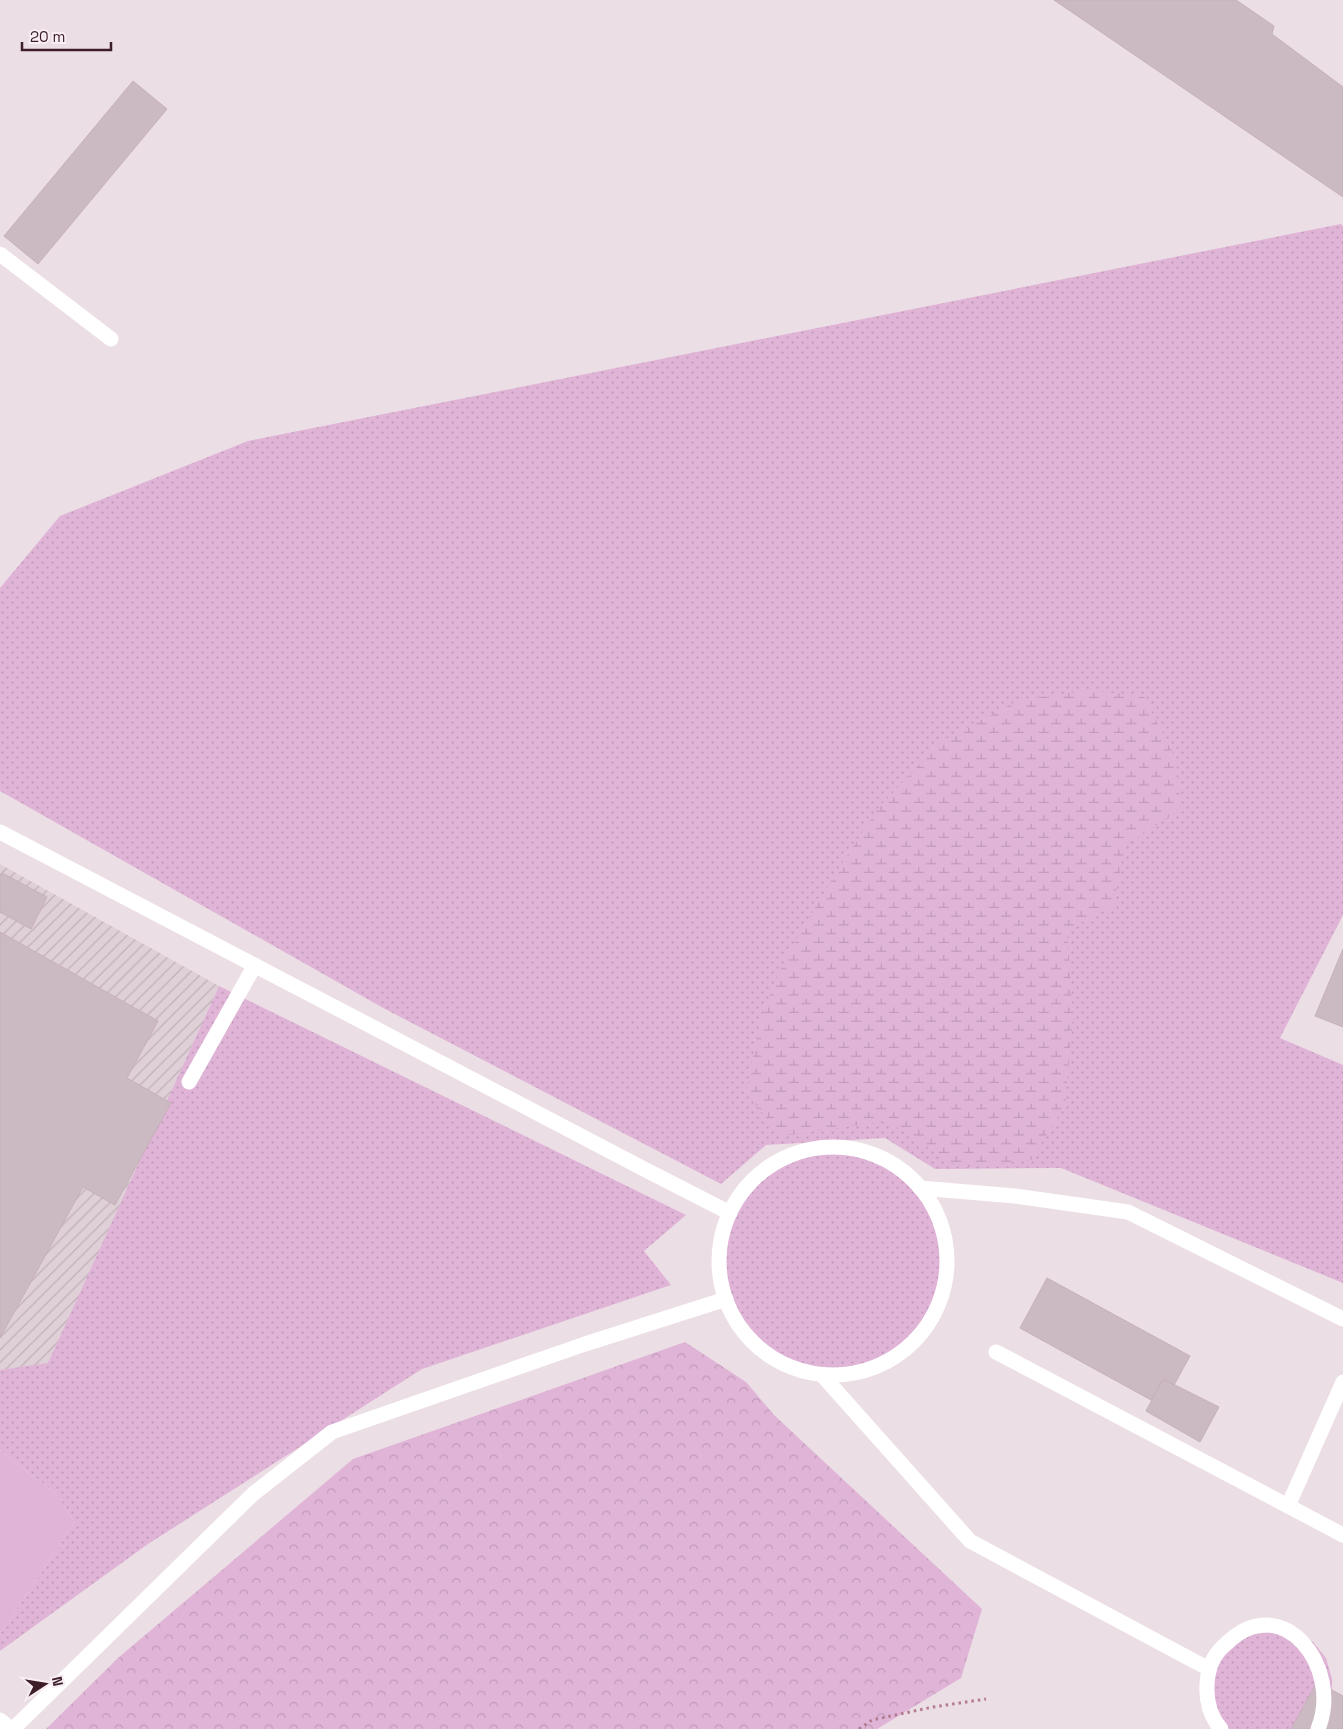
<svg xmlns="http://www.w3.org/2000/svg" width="1343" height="1729" font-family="'Space Grotesk',sans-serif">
  <defs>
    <pattern id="industrial-furrows" width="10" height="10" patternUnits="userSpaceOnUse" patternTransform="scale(1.25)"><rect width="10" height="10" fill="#dfcfd7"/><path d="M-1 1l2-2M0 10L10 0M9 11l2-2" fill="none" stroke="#c0b1b9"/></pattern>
    <pattern id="grass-dots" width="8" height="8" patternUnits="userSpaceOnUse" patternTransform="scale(1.25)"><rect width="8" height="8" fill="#e0b4d7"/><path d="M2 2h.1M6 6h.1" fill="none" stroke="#c19ab9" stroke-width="1.8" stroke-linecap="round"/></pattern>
    <pattern id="forest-crowns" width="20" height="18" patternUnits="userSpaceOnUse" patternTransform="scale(1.25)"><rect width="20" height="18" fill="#e0b4d7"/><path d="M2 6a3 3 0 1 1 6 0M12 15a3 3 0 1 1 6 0" fill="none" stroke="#c19ab9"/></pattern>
    <pattern id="wetland-marsh" width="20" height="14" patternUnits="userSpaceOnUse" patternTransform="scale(1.25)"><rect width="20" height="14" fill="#e0b4d7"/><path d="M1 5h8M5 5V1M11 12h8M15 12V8" fill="none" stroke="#c19ab9"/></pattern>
  </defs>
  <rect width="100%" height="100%" fill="#ecdee5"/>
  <path fill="url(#industrial-furrows)" d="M0,864L219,986L48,1364L0,1370Z"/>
  <path fill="url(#grass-dots)" d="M1341,224L1343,226V915L1280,1038L1343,1065V1283L1061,1168L935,1169L885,1138L766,1145L721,1184L385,1009L0,791V588L60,516L248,441Z
    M219,986L686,1215L644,1251L671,1285L422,1369L148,1544L0,1651V1634L75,1522L55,1493L0,1450V1370L48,1363Z
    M719 1261a114 114 0 1 1 228 0a114 114 0 1 1-228 0Z
    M1295,1630L1313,1642L1326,1658L1332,1679V1700L1318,1729H1221L1209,1669L1234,1636Z"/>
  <path fill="url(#forest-crowns)" d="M685,1342L746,1382L774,1415L982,1609L961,1678L877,1729H46L118,1658L353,1459Z"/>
  <path fill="url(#wetland-marsh)" d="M1090,690L1144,697L1176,759L1181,808L1125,847L1113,906L1067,930L1073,1017L1065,1105L1031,1160L960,1168L887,1121L782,1136L746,1093L757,1036L767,1002L787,955L839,868L879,807L942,741L1019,700Z"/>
  <path fill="#e0b4d7" d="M0,1450L55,1493L75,1522L0,1634Z"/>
  <path fill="#ccbac3" stroke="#c6b0ba" d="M1054,0H1236L1274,26L1272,34L1343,87V197Z
    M133,81L167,109L38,264L4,236Z
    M2,873L47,897L31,929L0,912V876Z
    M0,932L158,1021L127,1078L171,1103L115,1205L83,1187L0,1338Z
    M1343,949V1027L1315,1016Z
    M1047,1278L1190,1356L1174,1385L1163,1379L1151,1400L1020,1328Z
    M1163,1379L1219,1407L1200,1442L1146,1411Z
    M1317,1682L1343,1696V1729H1291Z"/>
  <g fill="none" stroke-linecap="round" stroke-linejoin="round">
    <path stroke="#b37a90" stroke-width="3" stroke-dasharray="2.5 4" stroke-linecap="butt" d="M859,1729L872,1720L933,1707L986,1699"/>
    <path stroke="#fff" stroke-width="15" d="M0,254L111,339
      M920,1188L1015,1196L1128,1212L1343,1319
      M996,1352L1343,1535
      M823,1376L970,1541L1209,1669
      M1288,1506L1343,1382
      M0,1720L11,1729
      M13,1729L253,1494L332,1432L585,1344L726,1299
      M1221,1729C1208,1714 1205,1694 1208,1675C1210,1663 1217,1651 1227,1643C1283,1589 1343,1668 1318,1729"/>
    <path stroke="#fff" stroke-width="15" d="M0,832L644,1169L730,1213
      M189,1082L255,965
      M719 1261a114 114 0 1 1 228 0a114 114 0 1 1-228 0Z"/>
  </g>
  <g transform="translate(45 1684) rotate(78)" stroke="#f8eef4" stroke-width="4" paint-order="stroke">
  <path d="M0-4L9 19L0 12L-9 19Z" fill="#3d1d28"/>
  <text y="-8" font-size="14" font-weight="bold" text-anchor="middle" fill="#3d1d28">N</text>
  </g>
  <path d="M22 42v8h89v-8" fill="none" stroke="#3d1d28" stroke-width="2.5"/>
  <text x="30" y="42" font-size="15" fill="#3d1d28" stroke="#f8eef4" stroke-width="4" paint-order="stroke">20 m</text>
</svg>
